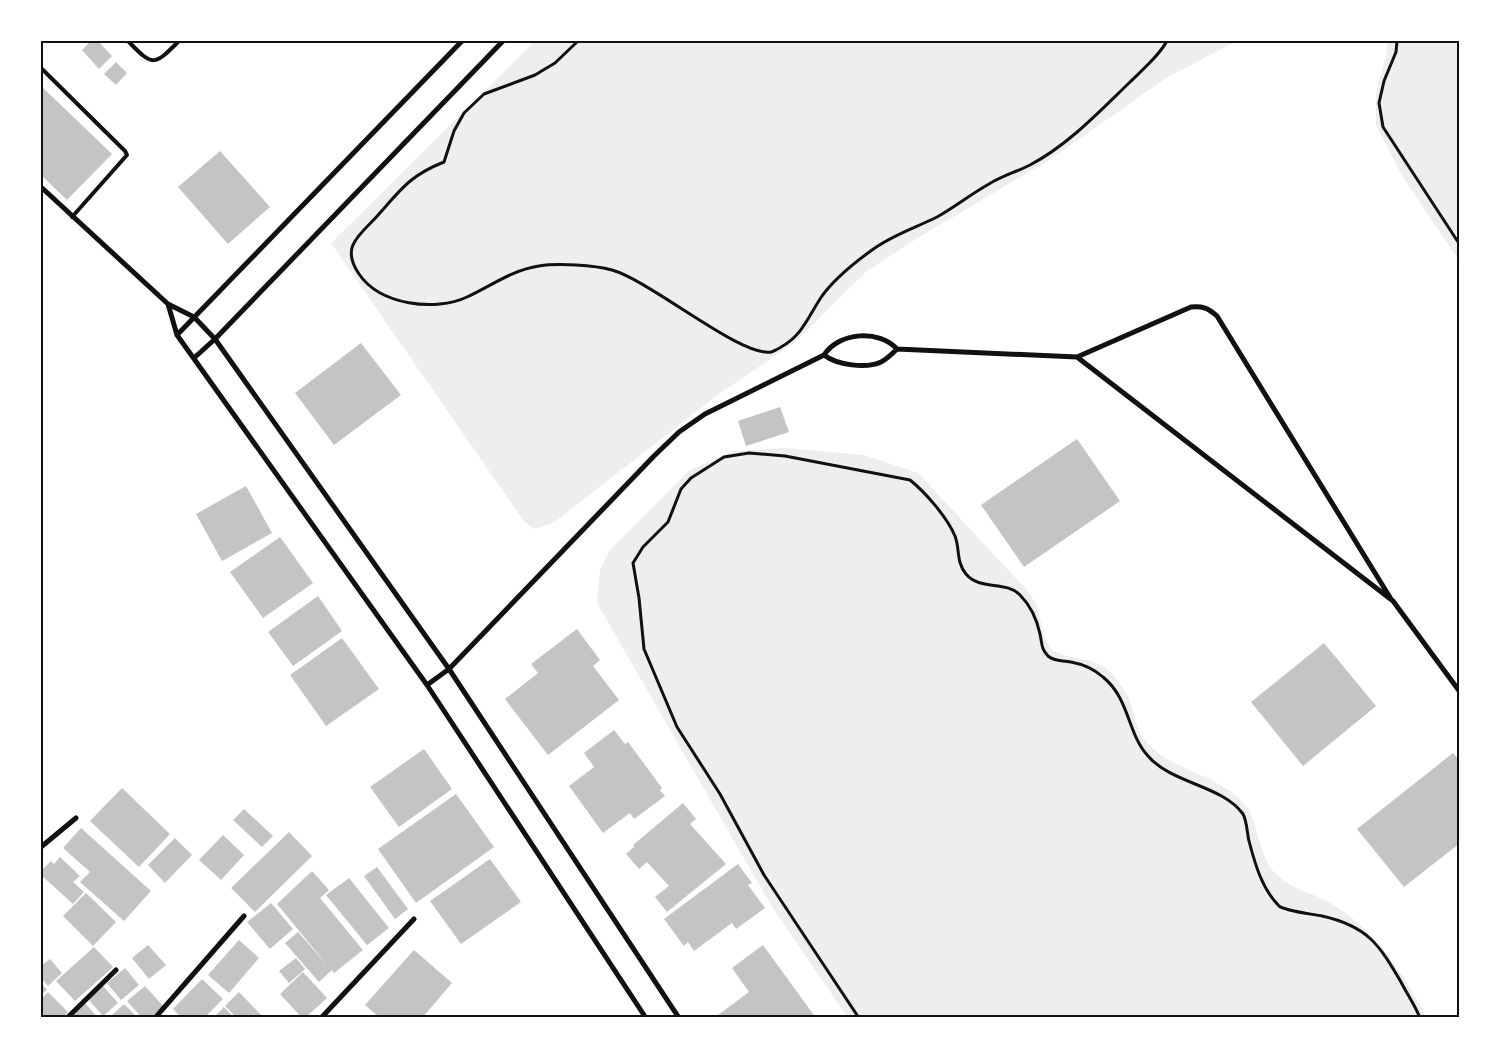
<svg xmlns="http://www.w3.org/2000/svg" width="1501" height="1059" font-family="Overpass,sans-serif">
  <rect width="100%" height="100%" fill="#fff"/>
  <path fill="#eee" d="M535,41H1237L1166,78L1051,159L916,239L866,272L794,343L719,394L553,523L534,529L523,520L331,243Z
    M1387,41H1460V262L1402,176L1376,125V93L1387,52Z
    M786,448L864,455L918,473L1025,588C1029,593 1033,599 1036,604C1041,617 1041,635 1050,647C1061,662 1097,653 1114,676C1119,683 1127,693 1130,701C1134,715 1137,732 1147,743C1173,771 1216,774 1243,802C1260,820 1257,858 1278,876C1292,889 1309,892 1325,900C1371,924 1403,973 1427,1018H848L772,907L597,603L600,569L611,549L690,470L733,451Z"/>
  <path fill="#c4c4c4" d="M91,41H98L112,56L99,69L82,50Z
    M116,62L127,73L116,85L104,74Z
    M41,86L112,154L67,200L41,175Z
    M220,151L270,207L228,244L178,187Z
    M361,343L401,395L334,445L295,393Z
    M780,407L789,432L746,446L738,421Z
    M1077,439L1120,501L1024,567L981,505Z
    M246,486L272,533L222,561L196,514Z
    M280,537L313,583L263,618L230,572Z
    M318,596L342,631L293,666L268,632Z
    M577,629L600,660L593,666L619,700L548,755L505,699L538,673L531,664Z
    M342,638L379,689L326,726L290,675Z
    M1324,643L1376,706L1303,766L1251,702Z
    M614,730L625,744L628,742L662,788L660,790L665,796L634,819L630,813L603,833L569,786L594,767L584,753Z
    M424,749L452,789L399,827L370,787Z
    M1453,753L1460,761V843L1404,887L1357,829Z
    M122,788L170,834L139,867L90,821Z
    M456,794L494,847L416,903L378,849Z
    M683,803L696,819L690,824L726,864L667,912L655,897L669,886L647,862L639,869L626,854L634,847L633,845Z
    M244,809L273,836L262,847L233,820Z
    M81,828L151,891L124,921L80,882L90,872L63,848Z
    M289,832L312,856L255,912L231,888Z
    M223,835L244,855L221,880L199,860Z
    M175,838L192,855L165,883L148,865Z
    M60,857L80,876L73,882L84,892L73,904L41,875V871L51,861L54,864Z
    M490,859L521,902L461,944L430,901Z
    M738,864L752,883L748,885L765,908L736,929L732,923L694,951L688,942L684,946L664,919Z
    M377,867L408,909L395,919L364,876Z
    M312,871L329,890L320,898L363,950L334,973L332,970L319,982L285,943L298,932L328,966L277,904Z
    M349,878L389,928L367,945L326,895Z
    M86,893L116,922L93,946L63,916Z
    M271,903L293,929L270,949L247,922Z
    M239,940L259,958L229,993L208,975Z
    M148,945L166,965L149,979L132,958Z
    M763,945L816,1018H714L749,992L732,968Z
    M94,947L113,967L75,1001L56,981Z
    M414,950L452,983L422,1018H380L365,1005Z
    M296,958L305,969L289,983L279,971Z
    M50,959L62,973L48,986L41,978V966Z
    M125,968L139,985L121,1000L107,983Z
    M303,972L327,998L305,1018H302L280,994Z
    M202,979L223,999L204,1018H182L173,1009Z
    M41,983L47,990L41,995Z
    M103,986L118,1003L103,1016L88,999Z
    M145,986L163,1006L150,1018H142L127,1001Z
    M48,992L68,1012L62,1018H41V999Z
    M239,992L264,1018H237L225,1006Z
    M85,1003L98,1018H77L73,1013Z
    M124,1004L138,1018H109Z
    M224,1007L234,1018H213Z"/>
  <g fill="none" stroke-linecap="round" stroke-linejoin="round">
    <path stroke="#111" stroke-width="3" d="M578,41L555,63L535,75L484,94L464,113L454,131L444,162C411,175 402,188 379,214C362,234 339,245 359,274C380,305 435,312 467,297C491,286 512,270 539,266C558,263 594,265 612,270C651,281 740,357 771,352C772,352 780,348 781,347C803,335 809,315 822,296C835,278 854,263 872,250C892,235 915,228 937,217C955,207 971,194 989,184C1002,176 1016,172 1030,165C1068,145 1099,112 1129,83C1142,70 1158,57 1167,41
      M1397,41L1396,52L1384,81L1379,103L1383,127L1460,245
      M859,1018L764,875L720,794L677,727L644,649L639,598L633,563L643,547L668,522L681,489L691,478L724,457L749,453L785,456L910,480C925,492 947,517 955,536C960,549 956,562 966,574C980,591 1005,580 1020,595C1030,605 1037,620 1040,634C1042,643 1041,649 1048,656C1055,662 1062,660 1071,662C1082,664 1094,669 1103,677C1130,699 1127,733 1148,756C1172,784 1222,785 1243,814C1247,821 1247,833 1249,841C1255,864 1262,889 1279,906C1285,911 1312,914 1322,916C1367,926 1379,944 1401,982C1407,994 1415,1005 1420,1018"/>
    <path stroke="#111" stroke-width="4" d="M128,41C153,67 154,66 179,41
      M41,68L125,151L127,155L72,217"/>
    <path stroke="#111" stroke-width="5" d="M41,187L168,304
      M177,335L462,41
      M824,355C837,365 866,369 881,362C887,359 892,354 897,349L1077,357L1393,601L1460,692
      M1077,357L1191,307C1203,306 1208,308 1217,316L1391,599
      M194,358L215,339L503,41
      M427,685L449,669L654,456L679,432L705,414L824,355C839,332 879,329 897,349
      M41,847L76,818
      M67,1018L116,970
      M155,1018L244,916
      M321,1018L414,919
      M646,1018L427,685L177,335L168,304L194,317L215,339L449,669L679,1018"/>
  </g>
  <rect width="1501" height="1059" fill="none" stroke="#ffffff" stroke-width="85"/>
  <rect x="42" y="42" width="1416" height="974" fill="none" stroke="#111" stroke-width="2"/>
</svg>
